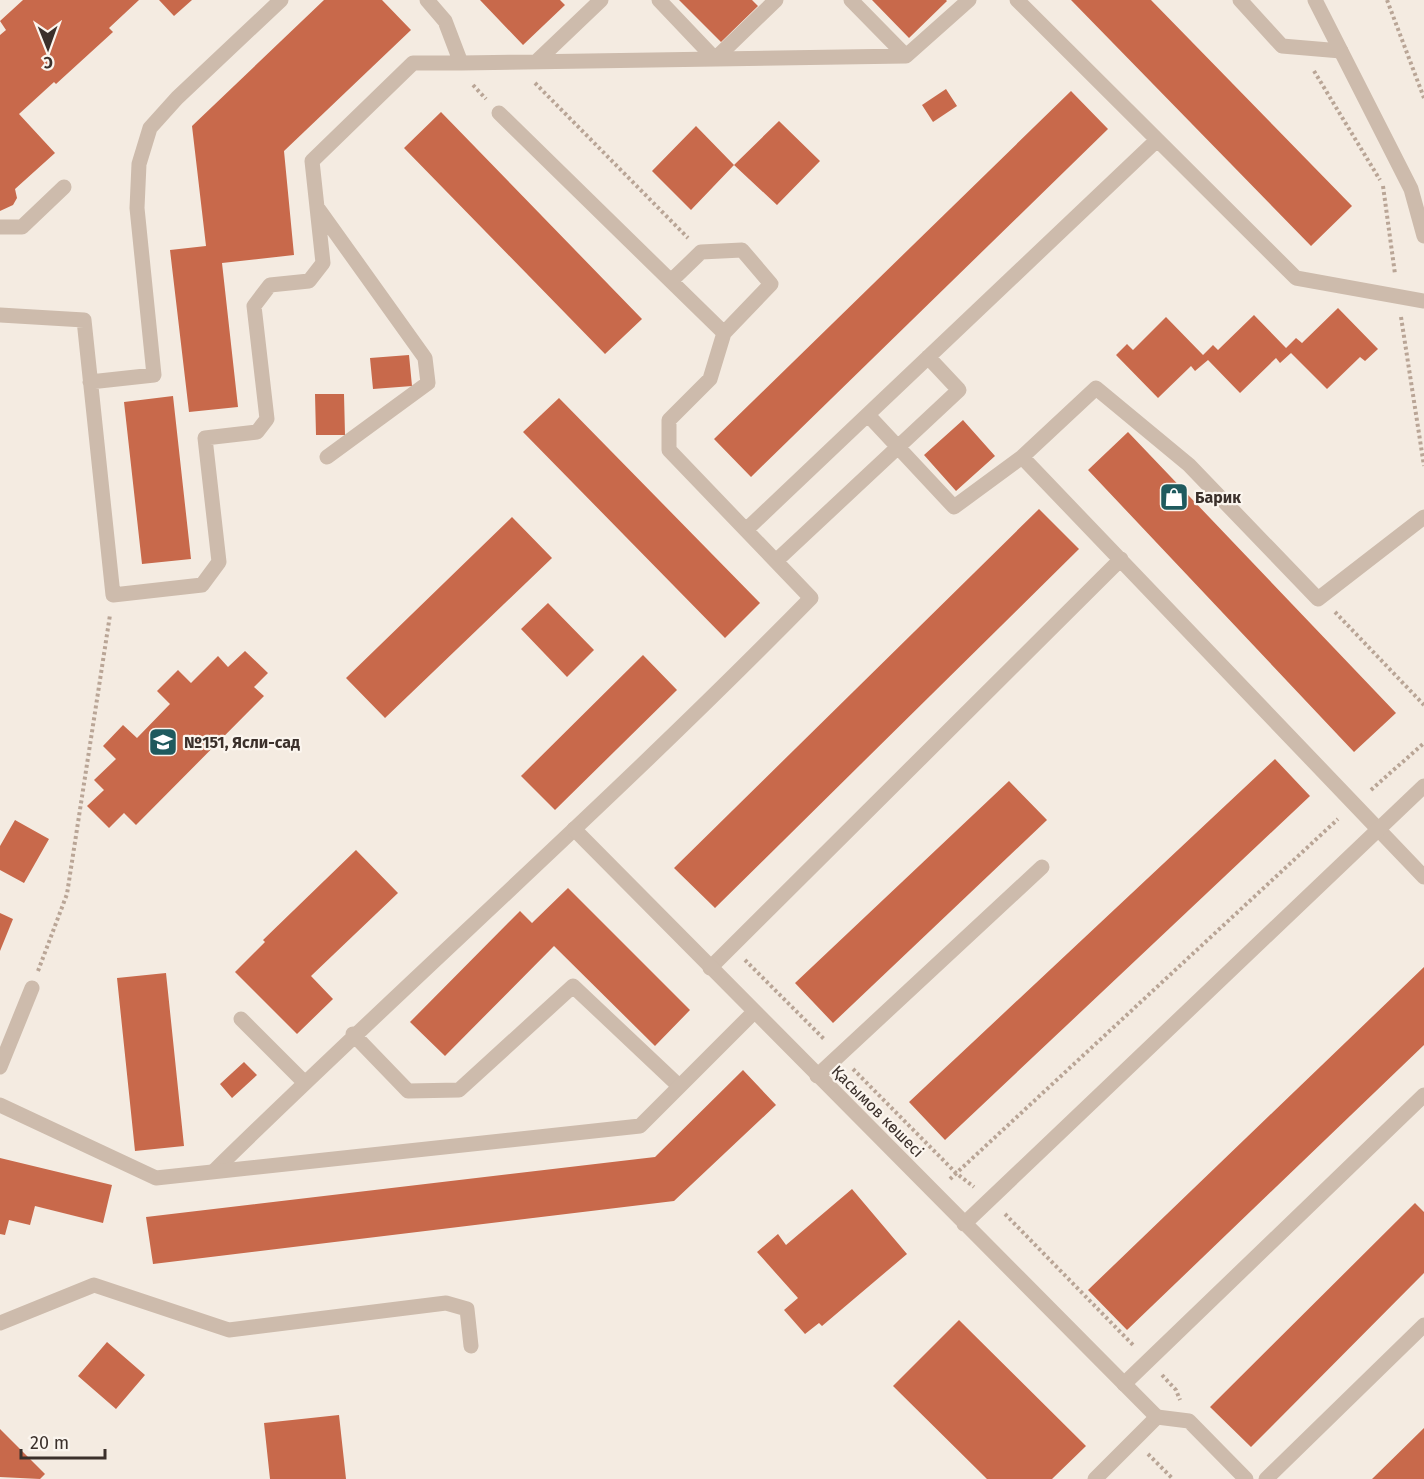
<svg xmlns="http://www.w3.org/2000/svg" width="1424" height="1479" font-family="'Fira Sans',sans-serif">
  <rect width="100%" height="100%" fill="#f4ebe1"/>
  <path fill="#c8694b" d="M23,0H139L109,28L113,32L56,84L54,82L19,114L55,153L15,189L17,198L13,205L0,211V35L6,30L0,21Z
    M159,0H192L174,16Z
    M324,0H382L411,30L284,151L294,255L222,263L238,407L189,412L170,250L206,246L192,126Z
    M480,0H560L565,5L523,45Z
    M679,0H752L758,6L721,42Z
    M872,0H946L947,1L909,38Z
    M1071,0H1151L1352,206L1311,246Z
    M946,89L957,106L933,122L922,105Z
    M1071,91L1108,129L751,477L714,439Z
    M441,112L642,319L605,354L404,148Z
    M779,121L820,161L777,205L734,165Z
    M696,126L734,165L691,210L652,171Z
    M1338,308L1378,349L1365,361L1360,357L1327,389L1291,353L1280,363L1276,358L1240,393L1208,360L1195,371L1191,366L1158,398L1116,355L1127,344L1133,350L1166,317L1203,355L1213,345L1218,350L1254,315L1286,348L1296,338L1302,343Z
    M409,355L412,386L373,389L370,358Z
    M315,394H344L345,435H316Z
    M173,396L191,559L142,564L124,402Z
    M559,398L760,603L725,638L523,432Z
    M963,420L995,456L956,491L924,455Z
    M1128,432L1396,713L1354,752L1088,470Z
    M1039,509L1079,549L715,908L674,868Z
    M512,517L552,558L385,718L346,678Z
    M548,603L594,650L567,677L521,629Z
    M245,651L268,673L254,687L264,696L136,825L124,813L109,828L87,806L104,790L94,780L116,759L103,746L123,725L137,738L170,704L157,691L178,670L191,683L218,656L228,667Z
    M643,655L677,690L555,810L521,776Z
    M1275,759L1310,796L945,1140L909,1102Z
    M1009,781L1047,820L833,1023L795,983Z
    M15,820L49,839L24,883L0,870V846Z
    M356,850L398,893L311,976L333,999L297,1034L235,972L265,942L263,940Z
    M568,888L690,1010L655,1046L554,946L445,1056L410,1022L520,911L532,923Z
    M0,913L13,919L0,951Z
    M1424,967V1045L1127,1330L1088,1290Z
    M166,973L184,1146L135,1151L117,978Z
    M244,1062L257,1075L232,1098L220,1084Z
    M743,1070L776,1105L674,1201L153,1264L146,1217L655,1157Z
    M0,1158L112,1185L103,1223L35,1206L30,1225L9,1220L5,1235L0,1234Z
    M852,1189L907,1254L822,1326L819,1323L805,1334L784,1310L798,1298L757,1252L778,1234L786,1245Z
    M1415,1203L1424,1212V1273L1251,1447L1210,1407Z
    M959,1320L1086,1446L1052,1479H987L893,1386Z
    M107,1342L145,1375L116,1409L78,1376Z
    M339,1415L346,1479H270L264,1423Z
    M1424,1428V1479H1372Z
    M0,1429L45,1474L40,1479L0,1477Z"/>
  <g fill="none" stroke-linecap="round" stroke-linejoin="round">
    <path stroke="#b9a596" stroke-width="4" stroke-dasharray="3 3" stroke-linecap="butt" d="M1387,0L1424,98
      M1314,71L1380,180
      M535,83L688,238
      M473,85L486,99
      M1383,186L1395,274
      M1401,317L1424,466
      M1335,612L1424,705
      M1371,790L1424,743
      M745,960L825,1040
      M38,971L67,894L110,615
      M853,1069L956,1173L974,1187
      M950,1179L1338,819
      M1005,1214L1134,1346
      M1162,1375L1176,1390L1180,1400
      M1148,1454L1173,1479"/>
    <path stroke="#cdbbac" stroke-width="15" d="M427,0L445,21L461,63L906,56L969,0
      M659,0L715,59L776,0
      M851,0L906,56
      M1017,0L1296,278L1424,301
      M1240,0L1282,46L1341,51
      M536,62L601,0
      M317,207L425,358L428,383L327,457
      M0,227H22L64,187
      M671,281L701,252L742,250L771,284L724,333
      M0,315L84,320L113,595L202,585L219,562L205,438L257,432L267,419L254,306L270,285L309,281L323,263L312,161L413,63H461
      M90,382L154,375L137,208L139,164L150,128L177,98L281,0
      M868,415L954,507L1022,457L1096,388L1189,465L1318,599L1424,517
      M1022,457L1424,877
      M746,530L1157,140
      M776,561L959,390L928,357
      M710,968L1121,559
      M241,1019L304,1082
      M353,1034L408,1091L459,1090L573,986L679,1086
      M817,1076L1042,867
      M214,1171C411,978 618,795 811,598L669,450V420L710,379L724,333L499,113
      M0,1323L94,1285L229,1330L446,1303L467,1309L471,1346
      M1124,1384L1424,1095
      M1095,1479L1157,1417L1189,1421L1246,1479
      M1266,1479L1424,1325"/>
    <path stroke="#cdbbac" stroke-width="15" d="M1315,0L1411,189L1424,236
      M574,829L1157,1417
      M0,1067L32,988
      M0,1105L156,1178L640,1126L754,1012
      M964,1224L1424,786"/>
  </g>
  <defs>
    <g id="shop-square" transform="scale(1.5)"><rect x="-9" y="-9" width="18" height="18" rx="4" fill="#1f5a5e" stroke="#fbf5ee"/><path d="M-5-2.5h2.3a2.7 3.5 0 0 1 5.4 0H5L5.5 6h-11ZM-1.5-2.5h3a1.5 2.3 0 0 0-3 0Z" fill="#fff"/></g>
    <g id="school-square" transform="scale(1.5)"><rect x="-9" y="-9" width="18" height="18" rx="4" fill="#1f5a5e" stroke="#fbf5ee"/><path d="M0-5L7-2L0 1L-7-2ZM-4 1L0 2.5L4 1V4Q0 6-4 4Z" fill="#fff"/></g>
  </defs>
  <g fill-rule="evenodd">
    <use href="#shop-square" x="1174" y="497"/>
    <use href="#school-square" x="163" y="742"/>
  </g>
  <g text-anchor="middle" stroke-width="4.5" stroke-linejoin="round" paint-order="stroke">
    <g font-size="16" font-weight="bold" fill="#3b302b" stroke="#fbf5ee" text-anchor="start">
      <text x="1195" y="503">Барик</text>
      <text x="184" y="748">№151, Ясли-сад</text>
    </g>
    <g font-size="16" fill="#3b302b" stroke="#fbf5ee">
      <text transform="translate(878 1111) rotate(45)" y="6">Қасымов көшесі</text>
    </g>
  </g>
  <g transform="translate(48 48) rotate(179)" stroke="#fbf5ee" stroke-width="4.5" paint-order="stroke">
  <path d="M0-4.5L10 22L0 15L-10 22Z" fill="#3b302b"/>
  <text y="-9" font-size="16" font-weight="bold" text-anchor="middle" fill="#3b302b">С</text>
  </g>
  <path d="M21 1449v9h84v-9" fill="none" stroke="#3b302b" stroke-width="3"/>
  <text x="30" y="1449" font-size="18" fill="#3b302b" stroke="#fbf5ee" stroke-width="4.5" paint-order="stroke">20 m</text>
</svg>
